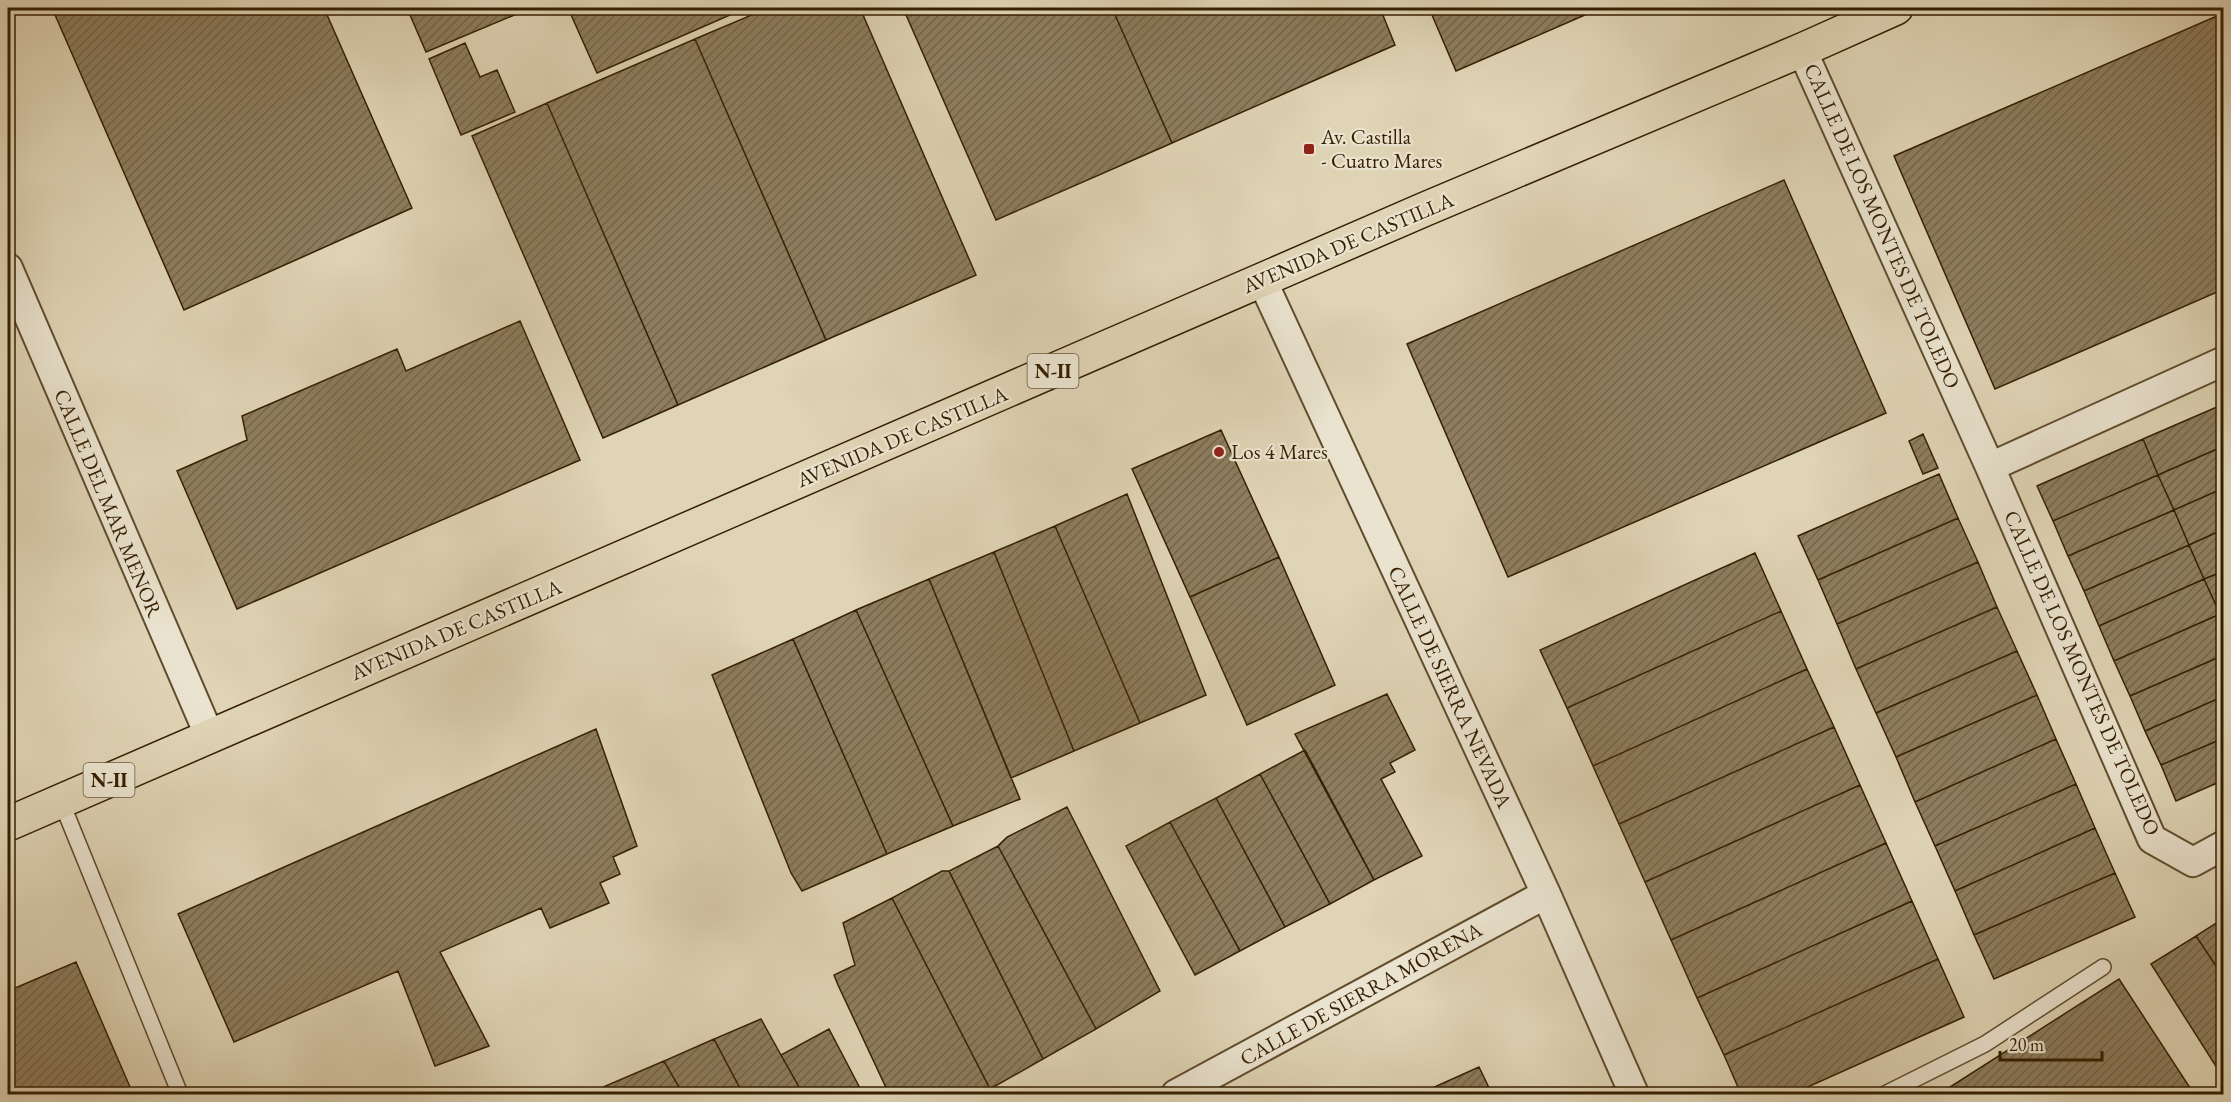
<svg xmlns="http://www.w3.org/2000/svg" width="2231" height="1102" font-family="'EB Garamond',serif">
  <defs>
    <pattern id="building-hatch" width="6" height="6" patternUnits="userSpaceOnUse" patternTransform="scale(1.5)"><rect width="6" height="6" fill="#8d7d5e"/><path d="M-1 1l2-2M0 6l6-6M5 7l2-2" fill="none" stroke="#74664b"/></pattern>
  </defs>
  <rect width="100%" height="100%" fill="#dfd4b5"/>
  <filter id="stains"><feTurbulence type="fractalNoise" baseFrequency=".00333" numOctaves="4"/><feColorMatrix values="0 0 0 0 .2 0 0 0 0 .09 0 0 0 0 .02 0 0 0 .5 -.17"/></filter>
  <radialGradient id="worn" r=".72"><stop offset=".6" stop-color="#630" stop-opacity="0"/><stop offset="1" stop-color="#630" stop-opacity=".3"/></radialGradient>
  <path fill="url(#building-hatch)" stroke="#351f00" stroke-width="1.5" d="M52,8H324L412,208L184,310Z
    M407,8H531L426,52Z
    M568,8H746L597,73Z
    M768,8H860L976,275L826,340L695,39Z
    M903,8H1112L1172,143L996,220Z
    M1112,8H1380L1395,45L1172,143Z
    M1429,8H1601L1456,71Z
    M2224,13V289L1995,389L1894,156Z
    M695,39L826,340L678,405L547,103Z
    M465,43L480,77L497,70L515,112L461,135L429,59Z
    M547,103L678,405L603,438L472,136Z
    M1784,180L1886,413L1508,577L1407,344Z
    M520,321L580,460L237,609L177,471L247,440L242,416L397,349L406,371Z
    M2224,404V446L2158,475L2143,439Z
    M1221,430L1279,557L1190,597L1132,469Z
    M1923,434L1938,468L1923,474L1909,441Z
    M2143,439L2158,475L2053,521L2037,486Z
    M2224,446V488L2174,510L2158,475Z
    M1939,474L1958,518L1818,580L1798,536Z
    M2158,475L2174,510L2068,556L2053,521Z
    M2224,488V529L2189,545L2174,510Z
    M1127,494L1206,695L1140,723L1055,526Z
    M2174,510L2189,545L2084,591L2068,556Z
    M1958,518L1978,562L1837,624L1818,580Z
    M1055,526L1140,723L1074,751L994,552Z
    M2224,529V571L2204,579L2189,545Z
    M2189,545L2204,579L2099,626L2084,591Z
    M994,552L1074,751L1011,778L929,579Z
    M1755,553L1781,611L1567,708L1540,650Z
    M1279,557L1335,685L1247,725L1190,597Z
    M1978,562L1997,607L1856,669L1837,624Z
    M2224,571V613L2220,614L2204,579Z
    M929,579L1020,799L953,826L856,610Z
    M2204,579L2220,614L2114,661L2099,626Z
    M1997,607L2017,651L1876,713L1856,669Z
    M856,610L953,826L887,854L793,639Z
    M1781,611L1807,669L1593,766L1567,708Z
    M2220,614L2224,622V655L2130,696L2114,661Z
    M793,639L887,854L802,891L791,873L712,675Z
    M2017,651L2037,695L1896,757L1876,713Z
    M2224,655V696L2145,731L2130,696Z
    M1807,669L1834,727L1619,824L1593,766Z
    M1387,694L1415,750L1390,763L1395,772L1381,779L1422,856L1374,880L1295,734Z
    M2037,695L2056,739L1915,802L1896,757Z
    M2224,696V738L2161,765L2145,731Z
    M1834,727L1860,785L1645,882L1619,824Z
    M596,729L637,846L613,857L620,874L600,883L609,903L550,928L541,908L440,952L489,1046L435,1066L398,971L234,1042L178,914Z
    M2224,738V780L2176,801L2161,765Z
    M2056,739L2076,784L1935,846L1915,802Z
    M1305,750L1374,880L1330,904L1260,774Z
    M1260,774L1330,904L1285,927L1216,798Z
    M2076,784L2095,828L1955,891L1935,846Z
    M1860,785L1886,843L1671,940L1645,882Z
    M1216,798L1285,927L1240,951L1170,822Z
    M1067,807L1160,991L1096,1029L998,846L1007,837Z
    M1170,822L1240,951L1195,975L1126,846Z
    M2095,828L2115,873L1974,935L1955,891Z
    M1886,843L1912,901L1697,998L1671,940Z
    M998,846L1096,1029L1043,1059L949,871Z
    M942,871H949L1043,1059L990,1089L892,898Z
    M2115,873L2135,917L1994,979L1974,935Z
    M892,898L990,1089L979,1094H889L838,985L834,975L855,965L843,923Z
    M1912,901L1938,959L1724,1055L1697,998Z
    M2224,918V978L2196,936Z
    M2196,936L2224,978V1068L2219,1071L2151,964Z
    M1938,959L1964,1017L1792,1094H1741L1724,1055Z
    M76,962L133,1094H8V991Z
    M2119,979L2194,1094H1939Z
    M761,1019L781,1055L803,1094H743L714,1039Z
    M829,1029L863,1094H803L781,1055Z
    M714,1039L743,1094H683L664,1061Z
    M664,1061L683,1094H607L603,1087Z
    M1479,1067L1492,1094H1419Z"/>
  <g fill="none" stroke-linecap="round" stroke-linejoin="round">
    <g stroke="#604c2d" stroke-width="18">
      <path id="service" d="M61,801L180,1094
        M1885,1094L1985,1044L2103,967"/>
    </g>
    <g stroke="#604c2d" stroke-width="32">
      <path id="minor" d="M1802,50L1990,467L2152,839L2193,862L2224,845
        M8,268L210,737
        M1262,280L1546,894L1634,1094
        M1990,467L2224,361
        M1176,1094L1546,894"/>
    </g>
    <g stroke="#351f00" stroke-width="36">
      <path id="primary" d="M8,824L1423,210L1802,50L1896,8"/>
    </g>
    <use href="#service" stroke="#eae3cf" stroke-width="15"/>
    <use href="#minor" stroke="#eae3cf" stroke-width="28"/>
    <use href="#primary" stroke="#dfd4b5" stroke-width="33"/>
  </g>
  <g fill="#8f2418" stroke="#eae3cf" stroke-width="2">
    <rect x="1303" y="143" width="12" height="12" rx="3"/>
    <circle cx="1219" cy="452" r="6"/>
  </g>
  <g text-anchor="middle" stroke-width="4.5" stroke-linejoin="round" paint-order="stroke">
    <g fill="#eae3cf" stroke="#6b5a3e" stroke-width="1.5">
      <rect x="1027.5" y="354" width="51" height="34" rx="4.5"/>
      <rect x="83.5" y="763" width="51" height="34" rx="4.5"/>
    </g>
    <g font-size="20" font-weight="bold" fill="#351f00">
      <text x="1053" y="378">N-II</text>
      <text x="109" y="787">N-II</text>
    </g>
    <g font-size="21" fill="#351f00" stroke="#eae3cf" text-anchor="start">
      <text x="1321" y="144">Av. Castilla<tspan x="1321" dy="24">- Cuatro Mares</tspan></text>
      <text x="1231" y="459">Los 4 Mares</text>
    </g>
    <g font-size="21" fill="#351f00" stroke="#eae3cf">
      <text transform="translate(1882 226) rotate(66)" y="7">CALLE DE LOS MONTES DE TOLEDO</text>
      <text transform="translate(1348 243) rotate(-23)" y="7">AVENIDA DE CASTILLA</text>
      <text transform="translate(902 437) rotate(-23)" y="7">AVENIDA DE CASTILLA</text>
      <text transform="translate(108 503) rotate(67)" y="7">CALLE DEL MAR MENOR</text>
      <text transform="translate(456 630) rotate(-23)" y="7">AVENIDA DE CASTILLA</text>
      <text transform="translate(2082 673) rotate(66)" y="7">CALLE DE LOS MONTES DE TOLEDO</text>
      <text transform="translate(1450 687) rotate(65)" y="7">CALLE DE SIERRA NEVADA</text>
      <text transform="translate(1361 994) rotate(-29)" y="7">CALLE DE SIERRA MORENA</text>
    </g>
  </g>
  <rect width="2231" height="1102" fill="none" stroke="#dfd4b5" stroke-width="30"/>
  <rect x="9" y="9" width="2213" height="1084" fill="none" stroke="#351f00" stroke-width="3"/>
  <rect x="15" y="15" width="2201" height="1072" fill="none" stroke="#351f00" stroke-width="1.5"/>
  <path d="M2000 1051v9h102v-9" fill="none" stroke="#351f00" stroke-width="3"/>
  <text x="2009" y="1051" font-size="18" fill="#351f00" stroke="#eae3cf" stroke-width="4.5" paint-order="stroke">20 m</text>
  <rect width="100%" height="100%" filter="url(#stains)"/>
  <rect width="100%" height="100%" fill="url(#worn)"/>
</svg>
